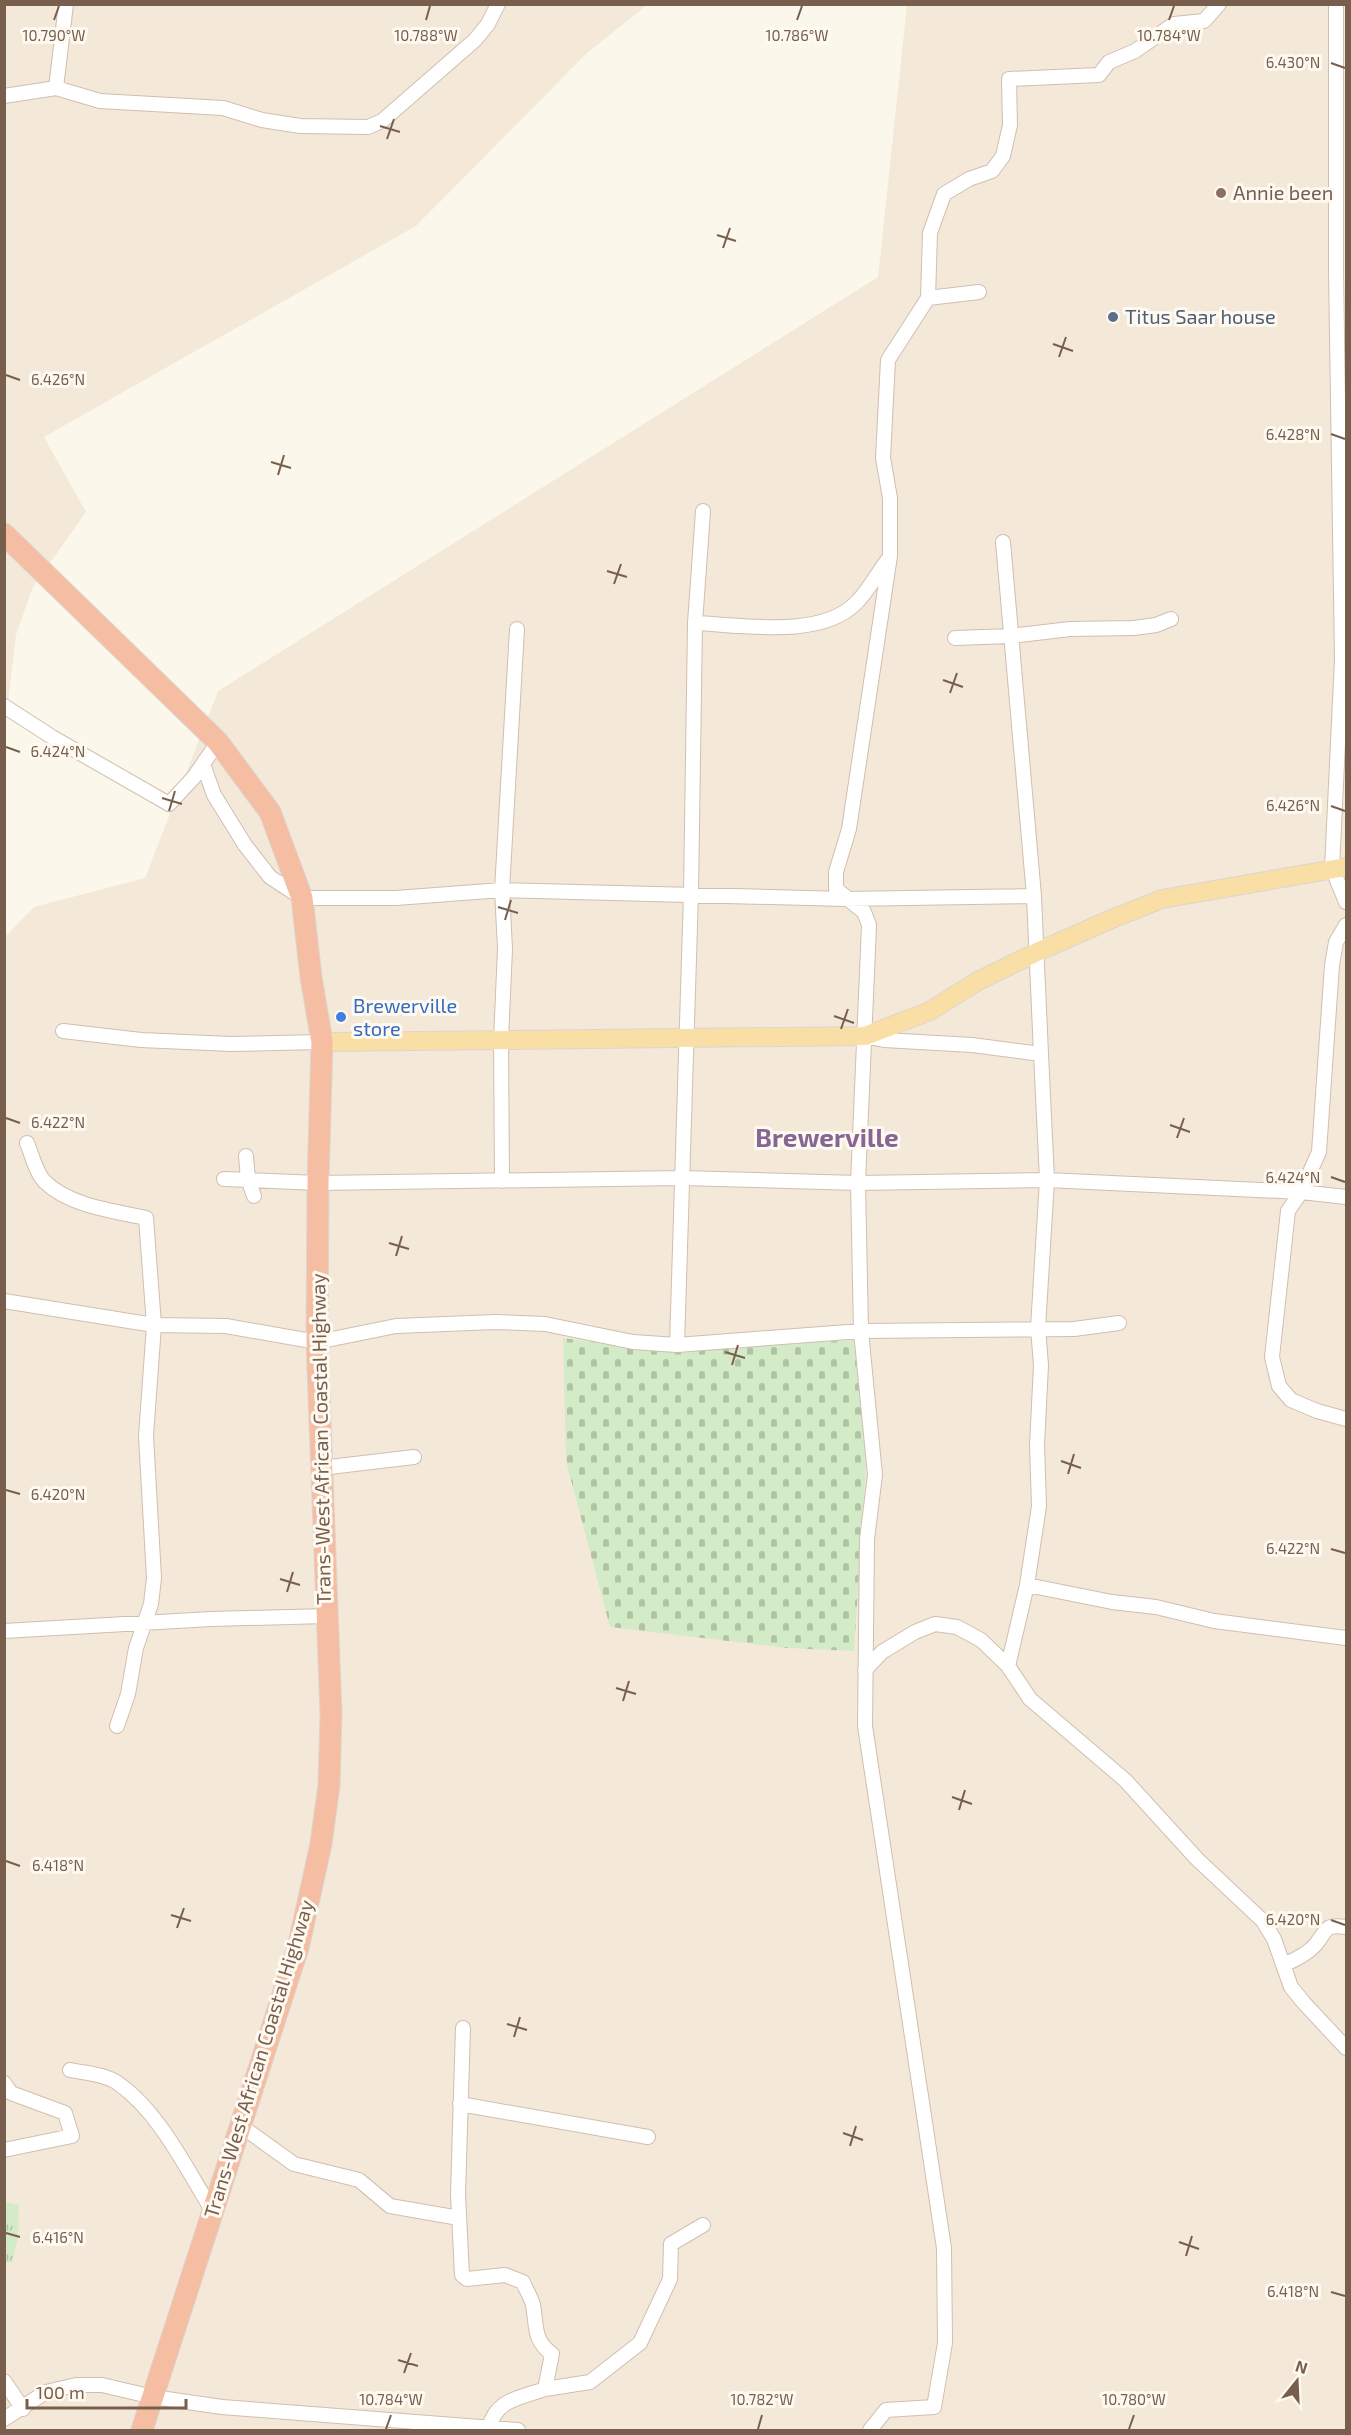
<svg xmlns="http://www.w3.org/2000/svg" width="1351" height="2435" font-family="'Exo 2',sans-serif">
  <defs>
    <pattern id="cemetery-stones" width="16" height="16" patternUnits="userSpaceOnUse" patternTransform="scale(1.5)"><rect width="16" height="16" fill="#d4ebc8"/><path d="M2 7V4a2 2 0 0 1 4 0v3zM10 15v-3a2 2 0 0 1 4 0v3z" fill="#b1c2a5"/></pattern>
    <pattern id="park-tufts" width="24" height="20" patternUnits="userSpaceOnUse" patternTransform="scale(1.5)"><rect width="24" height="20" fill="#d4ebc8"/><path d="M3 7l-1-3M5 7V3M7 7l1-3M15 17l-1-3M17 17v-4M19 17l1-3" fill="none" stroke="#b1c2a5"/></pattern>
  </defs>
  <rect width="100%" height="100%" fill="#fcf7eb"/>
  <path fill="#f4e9d9" d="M5,5H647L586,54L416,226L44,437L86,512L33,587L16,635L5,729Z
    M907,5H1346V2430H5L4,938L34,907L145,878L218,691L878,277Z"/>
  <path fill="url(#cemetery-stones)" d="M563,1338L657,1351L856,1340L866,1466L854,1651L787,1648L610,1627L566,1461Z"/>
  <path fill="url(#park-tufts)" d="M5,2202L19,2205L18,2238L12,2262L5,2263Z"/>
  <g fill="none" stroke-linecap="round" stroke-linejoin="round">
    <g stroke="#cfbfaf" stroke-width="16">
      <path id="minor" d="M1336,4V272L1342,659L1332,868L1346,902
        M56,88L66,4
        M4,96L56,88L100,101L223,108L262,120L300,126L368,127L382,121L475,40L488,24L498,4
        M928,298L979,292
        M1003,542L1034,896
        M695,623C741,625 821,639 856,603C869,590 878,572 889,558
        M955,638L1011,636L1070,629L1134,628L1156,625L1171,619
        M4,706L52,737L169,804L194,777L218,742
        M203,764L214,795L245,845L270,877L302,898H396L502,890L845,899L1034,896L1041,1054
        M1346,925L1336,942L1332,965L1319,1152L1301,1192L1346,1197
        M63,1031L141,1040L231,1044L322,1042
        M865,1036L884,1040L972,1045L1041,1054L1047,1180L1038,1328L1041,1365L1037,1445L1039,1506L1027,1585L1008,1666
        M27,1143C32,1155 36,1173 45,1182C70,1206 113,1211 146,1218L154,1325L146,1436L154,1578L151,1604L136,1648L128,1694L117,1726
        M246,1156L248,1179L254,1196
        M224,1179L318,1183L682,1178L858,1183L1047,1180L1301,1192
        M502,1181L501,1040L505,949L502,890L517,629
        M1301,1192L1288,1211L1272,1357L1279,1386L1291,1400L1317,1411L1346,1419
        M4,1301L154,1325L226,1326L317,1342L396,1326L495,1322L545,1324L633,1342L677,1345L861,1331L1074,1329L1119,1323
        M677,1345L691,894L695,623L703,511
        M321,1468L414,1457
        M1027,1585L1112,1602L1156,1607L1214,1621L1346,1638
        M4,1631L211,1619L326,1616
        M865,1670L882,1652L915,1632L935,1624L957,1627L981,1640L1008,1666L1030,1699L1125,1780L1197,1859L1263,1921L1274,1939L1291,1987L1304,2003L1346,2048
        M1283,1965C1295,1960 1308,1954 1316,1944C1328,1929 1324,1924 1346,1927
        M463,2028L458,2194L462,2275L467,2279L505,2275L523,2282C526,2290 531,2297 533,2305C537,2327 533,2340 552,2354L545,2389C520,2398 496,2399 489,2428L491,2430
        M70,2070C85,2073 106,2074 119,2084C159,2112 186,2168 212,2210
        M4,2083L11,2093L65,2113L72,2136L4,2150
        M460,2104L648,2137
        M241,2126L294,2164L359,2180L390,2206L459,2218
        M4,2381L23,2409
        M545,2389L590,2382L640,2343L670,2279L671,2244L703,2225
        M4,2419L46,2392L76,2385H102L153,2397L222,2407L518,2430
        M870,2430L886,2410L934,2407L945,2343L944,2248L865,1726L867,1539L875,1475L861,1331L858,1183L869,925L864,912L836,889V872L849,829L890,556V498L883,458L888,360L928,298L930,233L944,194L969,179L992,171L1003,156L1010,125L1009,79L1099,75L1109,62L1135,51L1174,24L1204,21L1219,4"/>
    </g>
    <g stroke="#dcd5d1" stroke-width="20">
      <path id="major" d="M322,1042L865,1036L930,1011L978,981L1037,952L1114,918L1162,899L1346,867"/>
    </g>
    <g stroke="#dcd5d1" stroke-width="23">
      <path id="highway" d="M4,534L218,742L270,812L302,898L311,977L322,1042L318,1183L317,1342L331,1714L329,1785L321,1844L298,1948L142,2430"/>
    </g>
    <use href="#minor" stroke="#fff" stroke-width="14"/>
    <use href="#major" stroke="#f9dfa5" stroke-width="18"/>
    <use href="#highway" stroke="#f5bea3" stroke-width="21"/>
  </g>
  <path fill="none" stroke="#785f4d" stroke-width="2" d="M54,20L59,6M426,20L430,6M797,20L802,6M1169,20L1174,6M1331,63L1345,68M380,126L400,132M387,139L394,119M717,235L736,241M723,248L730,228M1053,344L1073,351M1059,357L1066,337M6,375L20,380M1331,434L1345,439M271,462L291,468M278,475L284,455M607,571L627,577M614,584L621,564M943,680L963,687M950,693L957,673M6,747L20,752M162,798L182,804M1331,806L1345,811M169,811L175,791M498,907L518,913M505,920L511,900M834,1016L854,1023M841,1029L848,1009M6,1118L20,1123M1170,1125L1190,1132M1177,1138L1184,1118M1331,1177L1345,1182M389,1243L409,1249M396,1256L402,1236M725,1352L745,1358M732,1365L738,1345M1061,1461L1081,1468M1068,1474L1074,1454M6,1490L20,1494M1331,1549L1345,1553M280,1579L300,1585M287,1592L293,1572M616,1688L636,1694M623,1701L629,1681M952,1797L972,1804M959,1810L965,1790M6,1861L20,1866M171,1915L191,1921M1331,1920L1345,1925M177,1928L184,1908M507,2024L527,2030M514,2037L520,2017M843,2133L863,2140M850,2146L856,2126M6,2233L20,2237M1179,2242L1199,2249M1186,2256L1192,2236M1331,2292L1345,2296M398,2360L418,2366M404,2373L411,2353M386,2429L391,2415M758,2429L762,2415M1129,2429L1134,2415"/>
  <circle fill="#8d6e63" stroke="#fffaf1" stroke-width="2" cx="1221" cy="193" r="6"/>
  <circle fill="#5c6f8a" stroke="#fffaf1" stroke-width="2" cx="1113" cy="317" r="6"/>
  <circle fill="#3f7fe0" stroke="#fffaf1" stroke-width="2" cx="341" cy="1017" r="6"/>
  <g text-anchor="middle" stroke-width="6" stroke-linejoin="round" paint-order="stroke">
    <g font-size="20" fill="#785e54" stroke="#fffaf1" text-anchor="start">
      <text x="1233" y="200">Annie been</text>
    </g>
    <g font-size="20" fill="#4e5e75" stroke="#fffaf1" text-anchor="start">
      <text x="1125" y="324">Titus Saar house</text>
    </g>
    <g font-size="20" fill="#366cbe" stroke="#fffaf1" text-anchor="start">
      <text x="353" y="1013">Brewerville<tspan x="353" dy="23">store</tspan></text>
    </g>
    <g font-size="20" fill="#785f4d" stroke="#fffaf1">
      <text transform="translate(321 1439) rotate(-91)" y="7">Trans-West African Coastal Highway</text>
      <text transform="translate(259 2059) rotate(-73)" y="7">Trans-West African Coastal Highway</text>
    </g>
    <g font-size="26" font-weight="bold" fill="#876693" stroke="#fffaf1">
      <text x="827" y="1147">Brewerville</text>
    </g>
  </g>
  <g font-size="15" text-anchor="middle" fill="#785f4d" stroke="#fffaf1" stroke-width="6" stroke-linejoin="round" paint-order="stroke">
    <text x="54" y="41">10.790°W</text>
    <text x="426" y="41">10.788°W</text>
    <text x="797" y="41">10.786°W</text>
    <text x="1169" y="41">10.784°W</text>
    <text x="1293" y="68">6.430°N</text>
    <text x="58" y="385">6.426°N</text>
    <text x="1293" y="440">6.428°N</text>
    <text x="58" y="757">6.424°N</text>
    <text x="1293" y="811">6.426°N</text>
    <text x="58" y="1128">6.422°N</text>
    <text x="1293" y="1183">6.424°N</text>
    <text x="58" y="1500">6.420°N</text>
    <text x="1293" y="1554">6.422°N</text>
    <text x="58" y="1871">6.418°N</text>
    <text x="1293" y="1925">6.420°N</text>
    <text x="58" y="2243">6.416°N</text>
    <text x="1293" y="2297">6.418°N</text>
    <text x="391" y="2405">10.784°W</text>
    <text x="762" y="2405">10.782°W</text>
    <text x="1134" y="2405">10.780°W</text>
  </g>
  <rect width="1351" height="2435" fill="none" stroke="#785f4d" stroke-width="12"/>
  <g transform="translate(1297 2381) rotate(18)" stroke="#fffaf1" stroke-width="4.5" paint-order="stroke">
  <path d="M0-4.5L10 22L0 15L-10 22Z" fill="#785f4d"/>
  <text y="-9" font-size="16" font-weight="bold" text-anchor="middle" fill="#785f4d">N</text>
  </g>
  <path d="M27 2399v9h159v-9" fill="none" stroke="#785f4d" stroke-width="3"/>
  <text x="36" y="2399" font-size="18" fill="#785f4d" stroke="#fffaf1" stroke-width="4.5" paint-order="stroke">100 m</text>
</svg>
